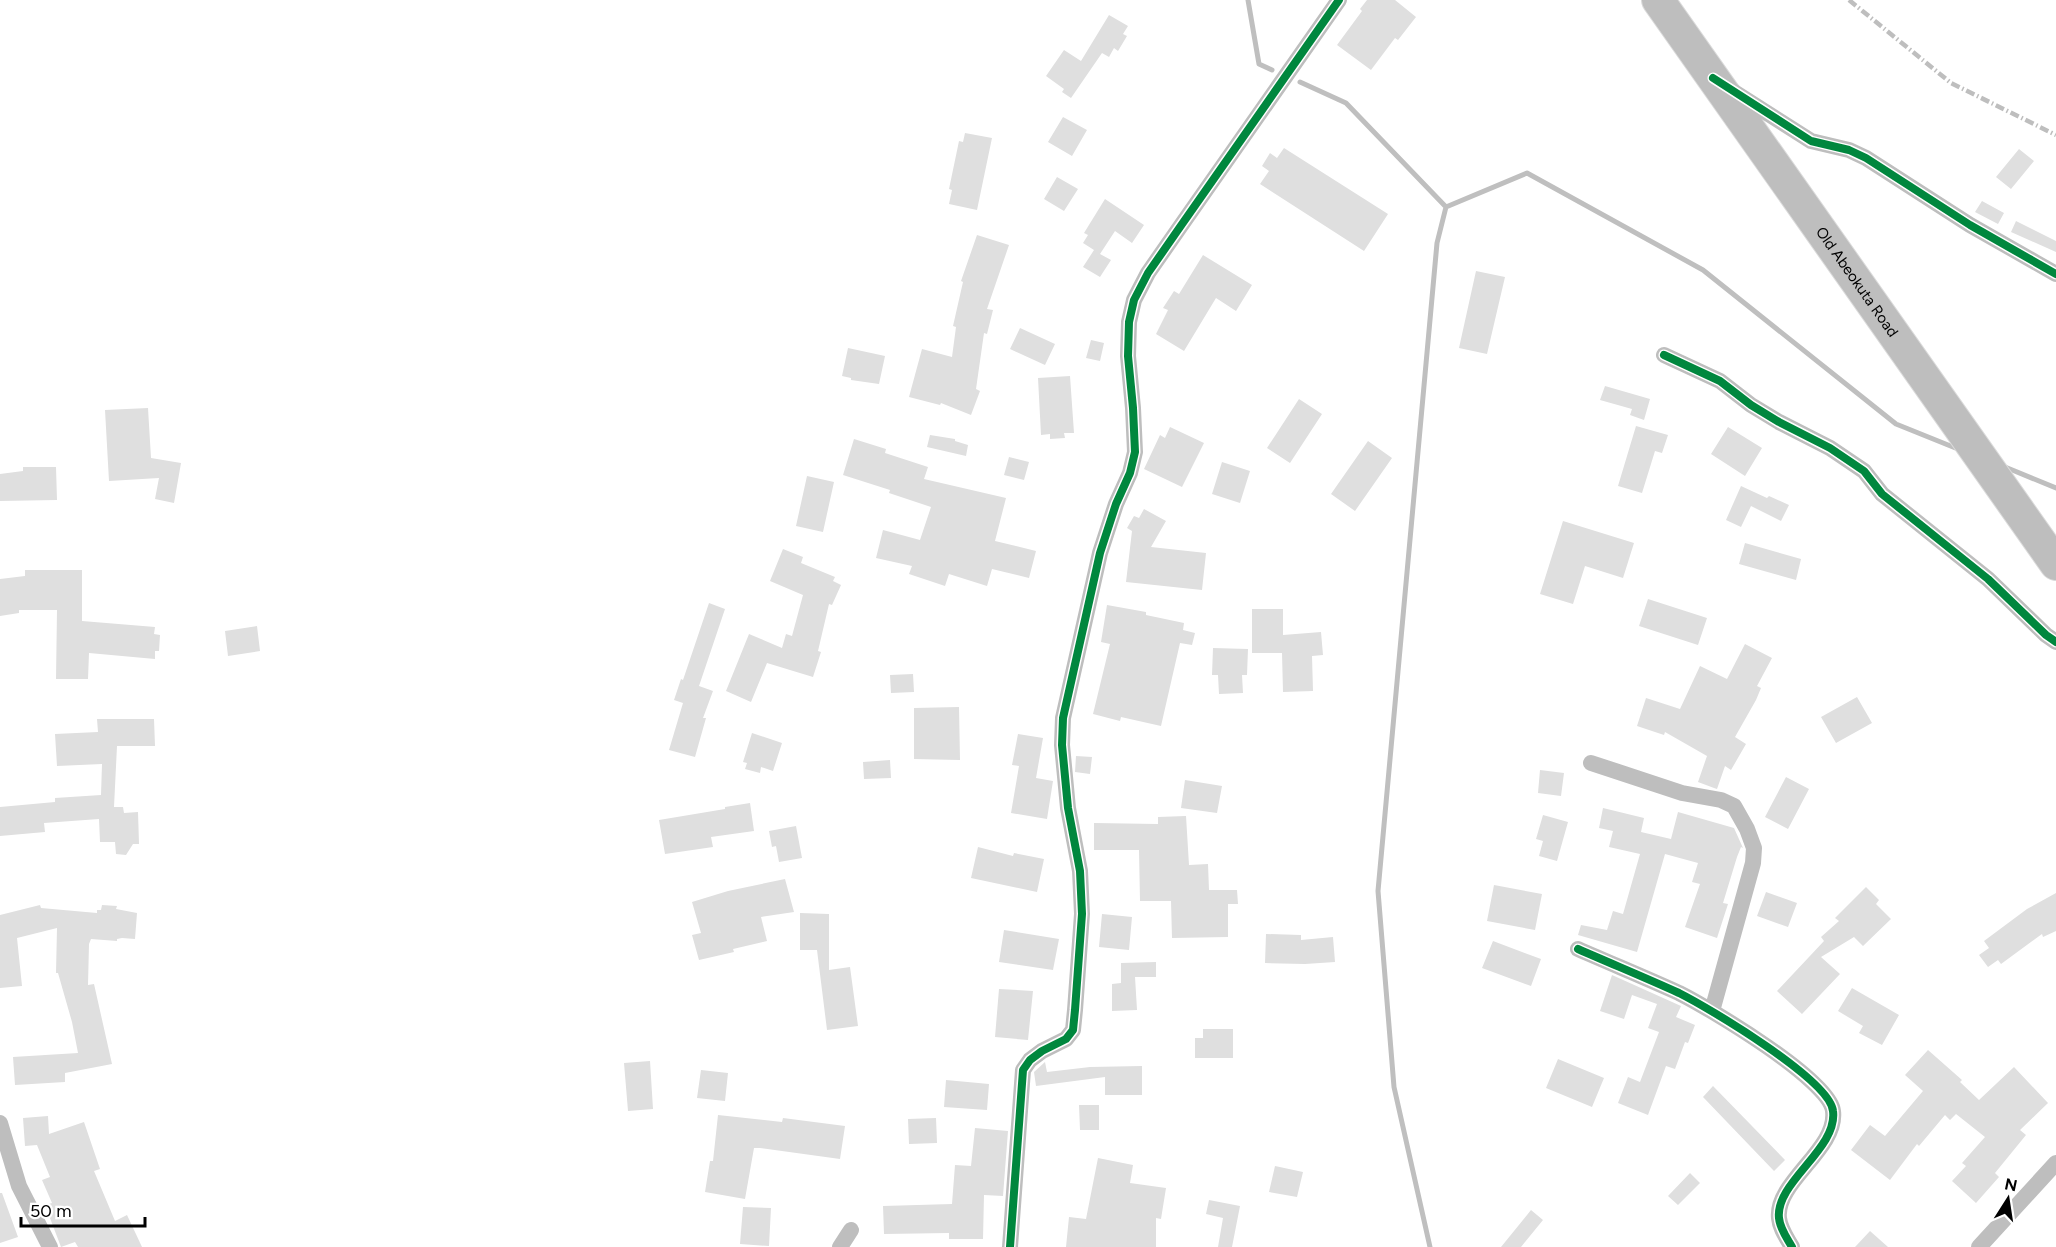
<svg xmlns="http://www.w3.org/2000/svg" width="2056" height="1247" font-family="Figtree,sans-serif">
  <rect width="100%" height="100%" fill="#fff"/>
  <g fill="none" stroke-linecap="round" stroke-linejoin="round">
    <path stroke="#bfbfbf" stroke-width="5" d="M1248,0L1259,64L1272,70
      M1300,82L1346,103L1446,207L1527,173L1703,270L1896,424L1958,449
      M2005,467L2056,488
      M1430,1247L1394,1087L1378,891L1437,243L1446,207"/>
  </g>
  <path fill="#dfdfdf" d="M1367,0H1395L1416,17L1398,40L1395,38L1371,70L1337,45L1362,11L1360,9Z
    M1109,15L1128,26L1123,34L1127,36L1118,51L1114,48L1109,57L1102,53L1071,98L1062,92L1064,89L1046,76L1064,50L1081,61Z
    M1063,117L1087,130L1072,156L1048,142Z
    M965,133L992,138L977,210L949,204L952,190L949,189L959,141L963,142Z
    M1284,148L1388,214L1364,251L1260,184L1269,171L1262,166L1270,153L1277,158Z
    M2019,149L2034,161L2011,189L1996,177Z
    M1057,177L1078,189L1064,211L1044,199Z
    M1105,199L1144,225L1132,243L1115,231L1100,254L1111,260L1100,277L1083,267L1094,250L1083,243L1088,235L1084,233Z
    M1982,201L2004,213L1998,224L1975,212Z
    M2016,221L2056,241V252L2011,232Z
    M977,235L1009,245L987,309L993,310L987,334L984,333L976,389L980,391L971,415L941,403L940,405L909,397L922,349L952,357L956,327L953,326L963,282L961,281Z
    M1203,255L1252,285L1236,311L1216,298L1184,351L1156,334L1168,310L1163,308L1174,291L1179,294Z
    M1476,271L1505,277L1487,354L1459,348Z
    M1020,328L1055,344L1045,365L1010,349Z
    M1091,340L1104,343L1100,361L1086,358Z
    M848,348L885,356L879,384L851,380V378L842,376Z
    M1070,376L1074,433H1064L1065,438L1050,439V434L1041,435L1038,378Z
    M1605,386L1650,399L1644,420L1630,415L1632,409L1600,400Z
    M1299,399L1322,414L1290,463L1267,448Z
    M148,408L151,458L181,463L174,503L155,499L159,478L109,481L105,410Z
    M1636,426L1668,435L1662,453L1655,451L1642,493L1618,486Z
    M1170,427L1204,443L1182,487L1144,469L1160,435L1165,438Z
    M1728,427L1762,448L1745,476L1711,454Z
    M930,435L955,439V441L968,445L966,456L927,447Z
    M854,439L886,449L885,453L928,467L924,479L1006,498L995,541L1036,551L1029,578L992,569L987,586L949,574L945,586L909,574L912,566L876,558L883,530L920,540L931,507L889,493L890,490L843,475Z
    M1368,441L1392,458L1355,511L1331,494Z
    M1009,457L1029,462L1024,480L1004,475Z
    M1222,462L1250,471L1240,503L1212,494Z
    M23,467H56L57,500L0,501V474L23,471Z
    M807,476L834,482L823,532L796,526Z
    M1741,486L1767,498L1769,496L1789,505L1781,521L1751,506L1741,527L1726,520Z
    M1144,509L1166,521L1151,547L1206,553L1202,590L1126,582L1132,531L1127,528L1134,516L1139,518Z
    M1563,521L1634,543L1623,578L1585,566L1573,604L1540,594Z
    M1745,543L1801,559L1796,580L1739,564Z
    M783,549L803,557L801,563L835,577L833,581L841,585L832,605L829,604L818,651L821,652L813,677L767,663L751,702L726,691L749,634L782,648L786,634L792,636L803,595L770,581Z
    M25,570H82V621L155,627L154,634L160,635L159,651H155V659L89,653L88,679H56L57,610H19V613L0,616V579L25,576Z
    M1648,599L1707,618L1698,645L1639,626Z
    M709,603L725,609L699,686L713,691L703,718H706L695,757L669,750L683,703L674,700L681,679L683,680Z
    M1107,605L1146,612V615L1184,623L1183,630L1195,633L1192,645L1180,643L1161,726L1121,717L1120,721L1093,714L1110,644L1101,642Z
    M1252,609H1283V635L1321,632L1323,655L1312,656L1313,691L1283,692L1282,653H1252Z
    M257,626L260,651L228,656L225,631Z
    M1745,644L1772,658L1757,686L1761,688L1756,700L1735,737L1746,744L1731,770L1725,766L1717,789L1714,788L1698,782L1707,756L1665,732L1664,735L1637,726L1646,698L1680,709L1700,666L1727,679Z
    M1213,648L1248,649L1247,675H1242L1243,693L1219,694L1218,675H1212Z
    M913,674L914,692L891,693L890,675Z
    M1857,697L1872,723L1836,743L1821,717Z
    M959,707L960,760L914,759V708Z
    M97,719H154L155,746H117L114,807H123L124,813L138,812L139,844H133L126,855L116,854L115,842H100L99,819L44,823L45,832L0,836V807L55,802V798L101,795L102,764L57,766L55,734L98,732Z
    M752,733L782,743L773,771L761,767L760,773L745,769L747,763L743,762Z
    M1018,734L1043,738L1036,778L1053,781L1047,819L1011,813L1019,766L1012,765Z
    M1076,756L1092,757L1090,774L1075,772Z
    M890,760L891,778L864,779L863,762Z
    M1540,770L1564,773L1561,796L1538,793Z
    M1786,777L1809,789L1788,829L1765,817Z
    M1185,780L1222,786L1217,813L1181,808Z
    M750,803L754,831L711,837L713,847L665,854L659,820L725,809V807Z
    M1603,808L1644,818L1641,832L1671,839L1678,812L1734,828L1743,848L1741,847L1737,857L1723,903L1728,904L1717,938L1685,927L1700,884L1692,882L1698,863L1665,854L1637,952L1578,935L1581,925L1607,930L1613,911L1623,914L1640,854L1609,847L1613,831L1599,828Z
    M1543,815L1568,822L1557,861L1539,856L1543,841L1536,839Z
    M1186,816L1189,865L1208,864L1209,890H1237L1238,904H1228V937L1172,938L1171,901H1140L1139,850H1094V823L1158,824V817Z
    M796,826L802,858L779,862L776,846L772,847L769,831Z
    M978,847L1013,856L1014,853L1044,859L1037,892L971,878Z
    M785,879L794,912L761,917L767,941L733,949L734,952L699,960L692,935L701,933L692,902L728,891Z
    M1494,885L1542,894L1535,930L1487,921Z
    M1866,887L1879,900L1876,904L1891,919L1863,946L1854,937L1821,957L1840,974L1802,1014L1777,991L1824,941L1821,937L1839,921L1835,918Z
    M1766,892L1797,903L1788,927L1757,916Z
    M2056,893V931L2043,937L2042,934L2001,964L1998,960L1988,967L1979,955L1989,948L1984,941L2027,909Z
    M40,905L41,908L97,913V910H101L102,905L117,906L116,909L137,913L135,939L122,938L117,939V941L91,939L89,944L88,985L94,984L112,1064L65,1073V1082L15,1085L13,1057L78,1053L72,1022L58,973H56L57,928L17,938L22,986L0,988V915Z
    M800,913L829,914V970L850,967L858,1026L827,1030L817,950H800Z
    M1102,914L1132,917L1129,950L1099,947Z
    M1004,930L1059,939L1053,970L999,962Z
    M1266,934L1301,935V940L1333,937L1335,962L1305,964L1265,963Z
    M1493,941L1541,959L1531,986L1482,968Z
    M1156,962V977H1135L1137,1010L1112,1011V984L1121,983V963Z
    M1612,975L1681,1006L1676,1017L1695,1025L1688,1043L1685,1042L1675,1069L1666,1066L1648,1115L1618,1103L1628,1077L1640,1082L1659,1032L1648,1028L1657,1004L1632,995L1624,1019L1600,1011Z
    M1852,988L1899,1015L1882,1045L1859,1033L1863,1026L1838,1011Z
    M999,989L1033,991L1028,1040L995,1037Z
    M1203,1029H1233V1058H1195V1038H1203Z
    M1928,1050L1962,1080L1960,1082L1979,1100L2014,1067L2048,1103L2020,1130L2026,1135L1995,1173L1999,1177L1976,1203L1952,1181L1966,1166L1962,1163L1985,1137L1956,1114L1950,1120L1945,1115L1919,1146L1917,1144L1890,1180L1851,1150L1870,1125L1885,1136L1923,1091L1905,1075Z
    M1558,1059L1604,1078L1592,1107L1546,1088Z
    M650,1061L653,1109L628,1111L624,1063Z
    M1045,1062L1047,1072L1090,1067L1142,1066V1095H1105V1077L1036,1086L1034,1072Z
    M701,1070L728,1073L725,1101L697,1098Z
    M946,1080L989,1084L987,1110L944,1107Z
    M1713,1086L1785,1160L1774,1171L1703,1097Z
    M1079,1105H1099V1130H1080Z
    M718,1115L782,1122L783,1118L845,1126L840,1159L760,1148H754L745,1199L705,1192L710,1161H713Z
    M48,1116L49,1134L84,1122L100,1169L94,1171L115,1221L127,1215L142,1247H78L75,1242L61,1247L45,1205L52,1203L42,1180L50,1177L37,1145L25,1146L23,1118Z
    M936,1118L937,1143L909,1144L908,1119Z
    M975,1128L1008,1131L1003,1196L984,1195L983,1239H949V1233L884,1234L883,1206L952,1204L955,1165L971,1166Z
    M1098,1158L1133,1165L1130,1183L1166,1188L1161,1219L1156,1218V1247H1066L1069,1217L1086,1219Z
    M1275,1166L1303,1172L1297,1197L1269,1192Z
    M1690,1173L1700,1183L1678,1205L1668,1196Z
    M0,1193H2L18,1237L0,1243Z
    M1209,1200L1240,1206L1232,1247H1218L1223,1218L1206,1214Z
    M743,1207L771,1208L769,1246L740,1244Z
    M1531,1210L1543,1220L1521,1247H1501Z
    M1870,1231L1888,1247H1855Z"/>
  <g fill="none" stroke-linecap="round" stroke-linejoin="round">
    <g stroke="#dbdbdb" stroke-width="34">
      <g id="highway">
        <path id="s1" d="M1658,0L2056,564"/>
      </g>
    </g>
    <path stroke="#bebebe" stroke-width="16" d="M1731,90L1811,141L1849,150L1866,158L1970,225L2056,274
      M1664,355L1720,381L1751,405L1779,422L1830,448L1864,471L1882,494L1988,579L2046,635L2056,642
      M1591,763L1682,793L1721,800L1734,806L1747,829L1754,848L1753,863L1712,1011
      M1578,949C1612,964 1646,978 1679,993C1709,1008 1830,1080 1833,1111C1838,1149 1775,1182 1779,1218C1780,1229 1787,1238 1792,1247
      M0,1123L19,1186L50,1247
      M840,1247L851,1230
      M1010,1247L1023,1070L1030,1060L1042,1051L1066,1039L1073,1030L1075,1010L1082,914L1080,871L1068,808L1062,745L1063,718L1100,553L1116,504L1130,473L1135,452L1133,408L1128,356L1129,322L1134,300L1148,273L1180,227L1339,0
      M1979,1247L2056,1163"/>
    <use href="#highway" stroke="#bebebe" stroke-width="32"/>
    <path stroke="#bebebe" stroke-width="4.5" stroke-dasharray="9 3 1.5 3" stroke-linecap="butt" d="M1849,0L1951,83L2056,135"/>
    <g stroke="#fff" stroke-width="11">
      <path id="cycleway" d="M1713,78L1811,141L1849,150L1866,158L1970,225L2056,274
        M1664,355L1720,381L1751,405L1779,422L1830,448L1864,471L1882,494L1988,579L2046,635L2056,642
        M1578,949C1612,964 1646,978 1679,993C1709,1008 1830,1080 1833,1111C1838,1149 1775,1182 1779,1218C1780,1229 1787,1238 1792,1247
        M1010,1247L1023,1070L1030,1060L1042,1051L1066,1039L1073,1030L1075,1010L1082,914L1080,871L1068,808L1062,745L1063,718L1100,553L1116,504L1130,473L1135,452L1133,408L1128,356L1129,322L1134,300L1148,273L1180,227L1339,0"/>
    </g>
    <use href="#cycleway" stroke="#00873e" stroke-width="8"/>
  </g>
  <g text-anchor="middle" stroke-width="5" stroke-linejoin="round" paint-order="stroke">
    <g font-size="15" fill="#000" stroke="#fff">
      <text dy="5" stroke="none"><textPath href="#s1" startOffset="345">Old Abeokuta Road</textPath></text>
    </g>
  </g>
  <g transform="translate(2008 1199) rotate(12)" stroke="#ffffff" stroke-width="4.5" paint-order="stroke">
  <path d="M0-4.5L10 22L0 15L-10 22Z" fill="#000000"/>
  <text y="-9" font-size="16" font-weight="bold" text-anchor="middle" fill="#000000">N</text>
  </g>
  <path d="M21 1217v9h124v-9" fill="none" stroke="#000000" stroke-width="3"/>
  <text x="30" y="1217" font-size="18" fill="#000000" stroke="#ffffff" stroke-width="4.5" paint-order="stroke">50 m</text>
</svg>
